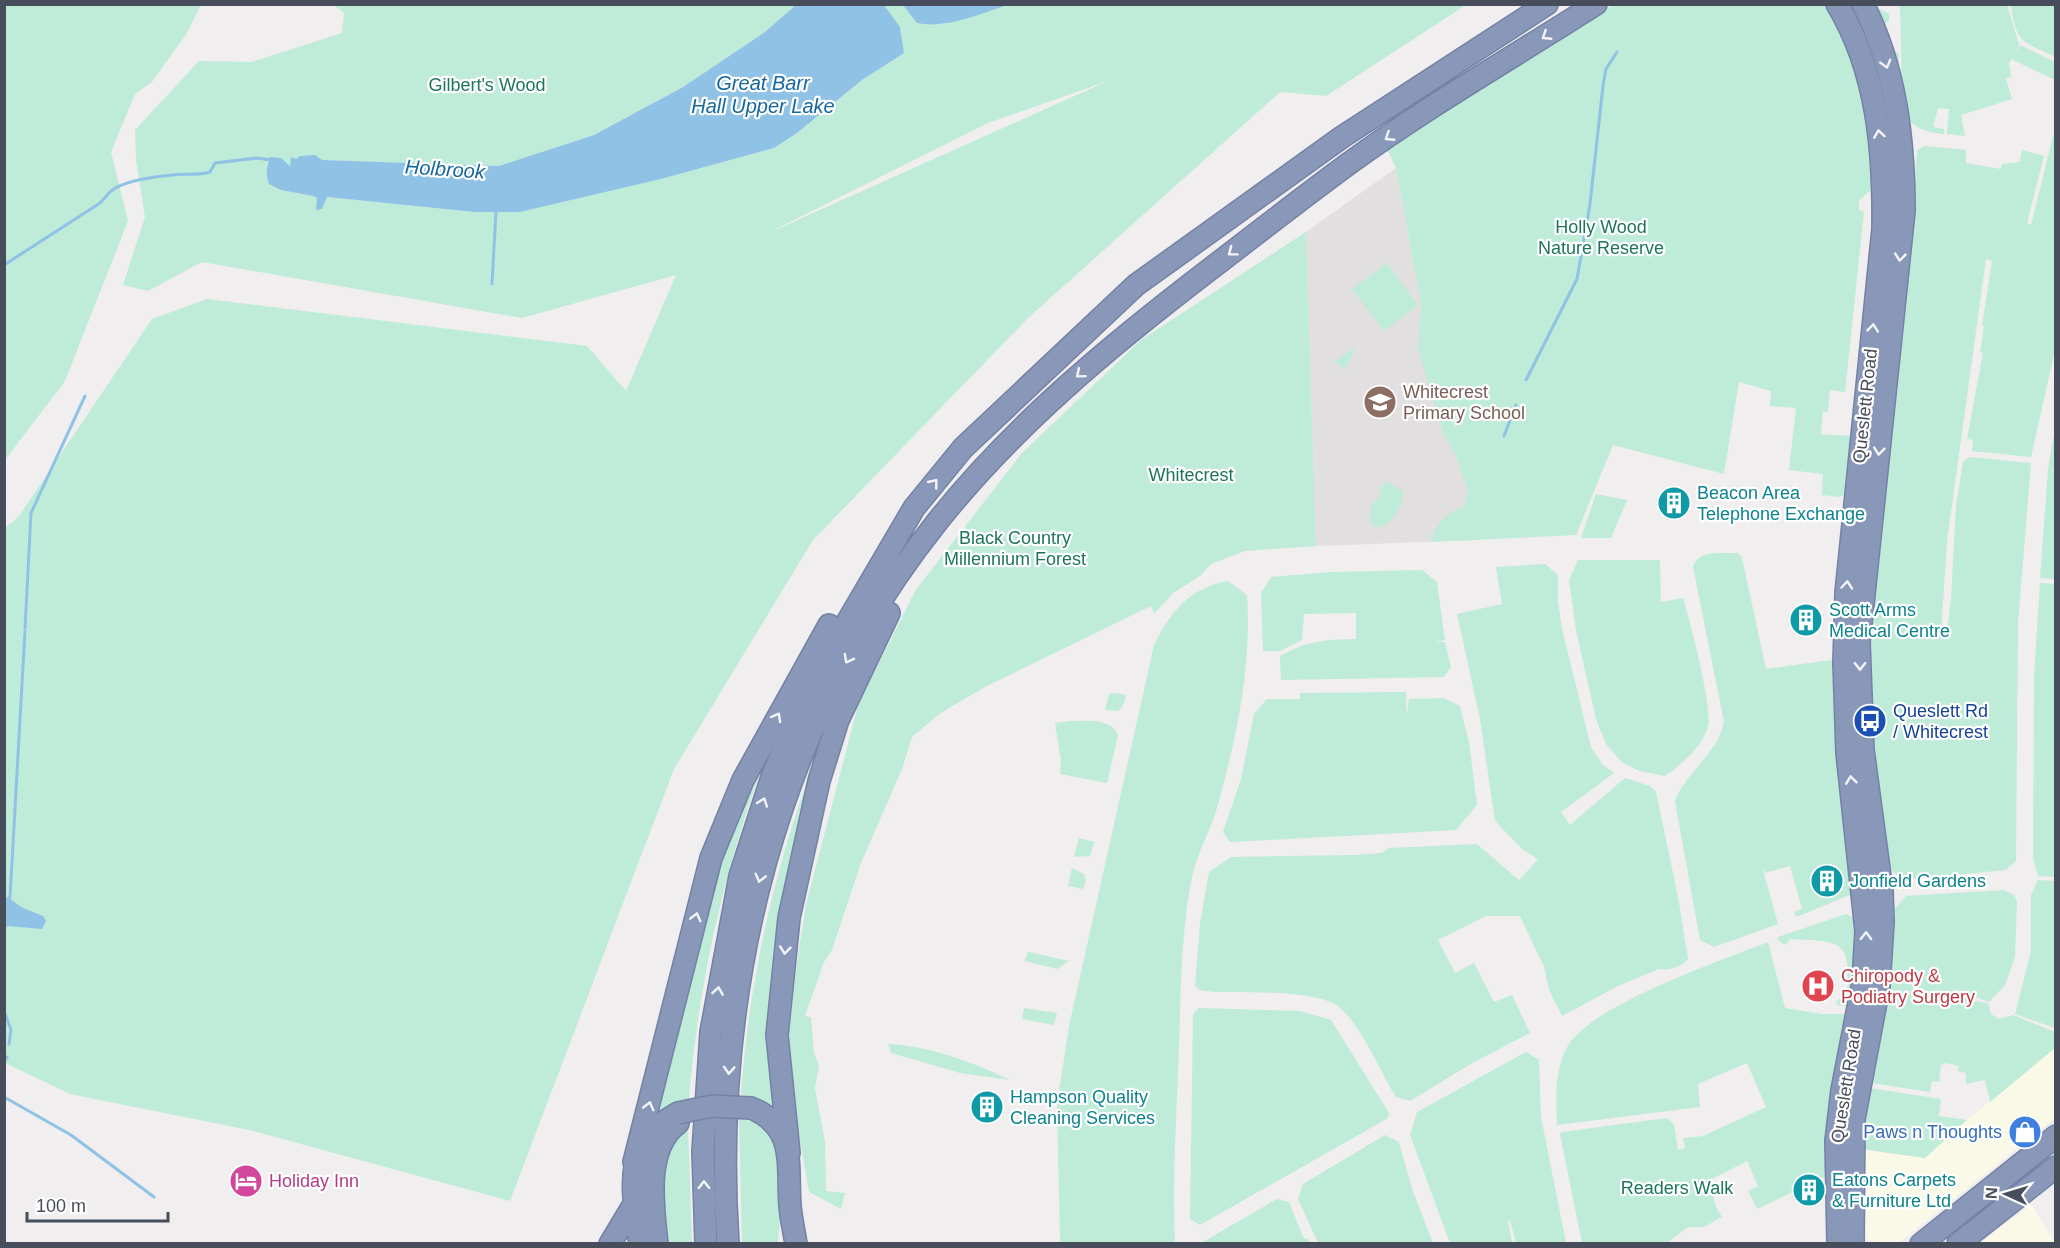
<svg xmlns="http://www.w3.org/2000/svg" width="2060" height="1248" font-family="Arial,sans-serif">
  <rect width="100%" height="100%" fill="#f0eeee"/>
  <path fill="#faf9e8" d="M2055,1048V1118L1898,1243H1877L1867,1239L1862,1223L1861,1149L1925,1158L1940,1142Z
    M2031,1204L2055,1243H1980Z"/>
  <path fill="#e1dfdf" d="M1396,168L1421,304L1481,540L1316,546L1306,232Z"/>
  <path fill="#bfebd9" fill-rule="evenodd" d="M5,4L201,5L187,33L152,82L135,94L111,152L128,221L65,381L5,460Z
    M334,5H797L765,32L683,87L594,135L499,166L321,160L290,166L269,159L267,165L281,190L313,196L317,198V210L327,197L474,212H520L661,179L774,148L797,133L862,80L904,53L900,27L884,5H1466L1326,96L1280,92L1028,318L813,540L674,769L510,1201L249,1130L70,1094L5,1063L4,529L19,516L152,319L207,299L587,346L626,391L676,275L522,318L202,262L148,291L123,285L145,217L136,160L135,130L199,61L252,62L342,33L344,13ZM1108,81L775,230H774L988,123Z
    M1612,5H1828C1861,52 1868,130 1876,186L1859,200V210L1864,212L1845,392L1830,390L1828,412L1823,411L1821,434L1851,436L1844,495L1839,497L1822,495L1823,474L1789,470L1796,408L1770,406L1771,391L1739,382L1724,474L1613,445L1576,535L1431,542C1434,526 1448,511 1464,507L1468,492L1455,453L1443,433L1418,349L1421,304L1396,168L1387,149Z
    M1899,5H2007L2019,44L2016,53L2020,45L2055,62V80L2013,60V58L2009,63L2011,77L2006,79L2012,99L1961,115L1965,136L1947,134L1949,109L1938,108L1933,127L1944,129V134C1933,133 1922,131 1913,124C1896,110 1904,28 1899,5Z
    M2011,5H2055V57C2023,41 2016,44 2011,5Z
    M1880,9L1889,14V21L1882,26L1890,48L1899,54L1897,85L1877,10Z
    M2055,128V350L2031,457L1972,451L1973,440L1967,439L1983,353L1980,352L1984,326L1982,325L1992,261L1986,259L1947,541L1942,618V630L1947,631L1951,599L1956,506L1963,462L1970,457L2031,463L2018,624L2016,861L2006,870L1901,880L1889,867L1877,780L1869,675L1872,609L1908,274L1917,151L1924,146L1966,150V163L2001,169L2002,164L2020,162L2022,150L2044,156L2028,219V224L2031,225Z
    M1306,232L1316,546L1245,551L1211,564L1200,576L1173,593L1154,614L1151,606L987,686L942,712L912,737L902,769L861,863L832,950L824,962L805,1016L811,1017L814,1053L819,1066L815,1088L825,1142L826,1191L845,1193L841,1209L809,1192L798,1129L788,1020L806,905L858,705L915,591L1022,453L1141,340Z
    M1387,263L1418,305L1384,331L1352,289Z
    M1356,347L1345,370L1334,362L1355,347Z
    M2055,428L2056,579H2055L2040,578L2048,469Z
    M1386,481L1403,491C1403,506 1392,527 1375,527L1370,521L1371,505L1382,494L1380,489Z
    M1596,494L1627,500L1611,538H1581Z
    M1738,553L1742,558L1766,669L1832,660L1834,712L1855,884L1850,895L1796,917L1794,912L1802,909L1790,866L1765,873L1762,866L1778,924L1714,947L1700,940L1675,801C1687,770 1717,755 1724,722L1693,567C1698,549 1722,554 1738,553Z
    M1578,560H1660L1661,602L1683,598C1690,621 1713,708 1708,727C1701,748 1682,764 1665,776L1639,771L1622,762L1606,744L1596,719L1576,630L1569,580Z
    M1545,564L1558,575V602L1562,629L1591,747L1603,765L1614,773L1561,812L1570,825L1625,778L1650,786L1656,792L1678,897L1688,959C1682,967 1669,971 1659,969L1618,986L1562,1016L1549,990L1544,967L1520,916H1486L1438,940L1455,973L1474,963L1494,1002L1512,995L1530,1033L1474,1062L1410,1101L1396,1097C1381,1073 1360,1023 1339,1007C1318,990 1243,992 1215,992L1199,990L1195,986L1200,924L1209,872L1231,857L1355,855L1382,853L1389,848L1477,844L1519,880L1521,878L1538,859L1522,849L1495,821L1480,719L1457,614L1502,604L1496,567Z
    M1422,570L1437,582L1445,640L1435,642H1445L1451,667L1444,677L1281,680L1280,656C1309,640 1325,640 1356,639V613L1304,614L1302,640L1280,651H1263L1261,593L1271,577L1330,572Z
    M1228,581L1247,595C1252,664 1237,735 1219,801C1212,829 1196,853 1191,882C1181,935 1181,990 1179,1044C1177,1111 1172,1177 1175,1243H1060L1057,1105L1069,1026L1154,645C1170,612 1191,587 1228,581Z
    M2040,583L2055,584V877L2038,876L2033,859L2034,675Z
    M1406,692L1407,715L1409,699L1444,698L1460,706L1469,742L1477,805L1456,830L1230,842L1223,832L1241,779L1254,714L1267,699H1300V693Z
    M1117,693L1126,695L1123,706L1118,711L1105,710L1109,694Z
    M1072,721C1086,721 1112,718 1118,735L1107,783L1060,774L1061,761L1055,723Z
    M822,742L792,883L783,1126L765,1102L741,1094C750,972 777,856 822,742Z
    M770,746C726,861 699,977 689,1099L655,1116L727,836Z
    M1079,838L1094,842L1090,856L1074,857Z
    M1072,868L1084,874L1086,880L1083,889L1068,886Z
    M2038,880L2055,881V1028L2015,1014L2031,951V895Z
    M2004,890L2014,895L2017,901L2015,957L2005,985L1989,1002L1951,988L1974,1001L1988,1003L1991,1014L1999,1019L2013,1015L2055,1032V1048L1990,1102L1985,1080L1966,1084V1073L1958,1071L1959,1066L1946,1063L1941,1065L1939,1082L1932,1081L1930,1092L1871,1083C1882,1023 1891,978 1889,915L1906,896Z
    M1846,914L1856,919L1857,954L1850,1007L1837,1005L1836,1002L1839,999H1847C1850,941 1847,942 1791,939L1785,945L1778,940V937Z
    M1768,942L1785,1008L1822,1014H1847L1826,1135V1176L1757,1209L1748,1191L1758,1186L1747,1161L1708,1181L1716,1207L1722,1217L1704,1227H1688L1667,1243H1582L1560,1134L1562,1132L1667,1118L1674,1124L1678,1150L1685,1148L1683,1138L1703,1136L1766,1107L1747,1063L1698,1084L1700,1107L1557,1125C1556,1099 1554,1067 1569,1044C1596,1003 1721,961 1768,942Z
    M1028,952H1029L1069,961L1057,969L1025,961Z
    M1024,1008L1057,1013L1054,1025L1022,1019Z
    M1199,1008L1300,1011L1331,1020L1389,1113L1388,1118L1200,1225L1190,1219L1193,1014Z
    M888,1044C930,1046 972,1062 1010,1080L960,1073L891,1053Z
    M1526,1052L1539,1060L1541,1117L1566,1243H1516L1510,1220L1508,1221L1512,1243H1450L1410,1135L1417,1112Z
    M1869,1088L1941,1099L1939,1116L1967,1120L1925,1158L1861,1149Z
    M739,1118C756,1121 773,1131 779,1148C785,1166 780,1223 778,1243H742Z
    M688,1126L692,1243L664,1244L658,1164L681,1129Z
    M1385,1135L1399,1142L1412,1189L1433,1243H1318L1298,1199L1303,1184Z
    M2055,1140V1158L2040,1171L2029,1173L1995,1199L1991,1195Z
    M1277,1199L1289,1202L1304,1239L1307,1238L1310,1243H1201Z"/>
  <path fill="#8fc2e5" d="M797,4L884,5L900,27L904,53L862,80L797,133L774,148L661,179L520,212H474L327,197L322,209L316,210L317,198L313,196L281,190L269,184C265,172 267,168 270,157L281,158L290,166L291,157L296,159L300,156L315,155L322,160L499,166L594,135L683,87L765,32Z
    M903,5H1007C981,14 944,29 917,23Z
    M8,897L21,907L43,916L46,921L42,929L8,926L5,928V898Z"/>
  <g fill="none" stroke-linecap="round" stroke-linejoin="round">
    <path stroke="#8fc2e5" stroke-width="3" d="M4,265L97,205C103,201 105,197 110,192C121,181 157,176 173,175C186,173 197,176 210,172L215,163L257,158L271,160
      M492,284L496,212
      M1526,380L1577,279L1590,204L1603,86L1606,69L1617,52
      M1504,436L1516,405
      M25,628L31,513L85,396
      M10,897L25,631
      M4,1011L11,1030L9,1044
      M4,1062L7,1057
      M4,1097L71,1135L154,1197"/>
    <g stroke="#7482a5" stroke-width="24">
      <path id="highway" d="M1837,4C1878,72 1884,152 1883,229L1846,593L1844,663L1847,753L1866,931L1863,982L1842,1090L1836,1141L1838,1244
        M751,1108C797,1127 787,1165 790,1206C791,1218 794,1231 796,1244
        M789,1153L777,1035L789,918L819,781L838,720L889,613
        M634,1162L711,858L743,780L829,625
        M610,1244L634,1204
        M640,1244C632,1188 621,1144 678,1113
        M657,1244C653,1206 644,1148 678,1123
        M706,1244L703,1151L711,1032L740,876L773,774L807,697L839,636L914,508L963,448L1136,285L1342,137L1547,4
        M728,1244C711,987 775,725 937,522C1014,425 1111,345 1209,270C1256,234 1303,197 1351,162C1428,106 1515,56 1596,4
        M1853,1244L1854,1119L1879,986L1883,922L1882,891L1863,750L1859,642L1904,211C1904,140 1896,69 1863,4
        M1921,1244L2056,1136
        M1958,1244L2056,1167"/>
    </g>
    <use href="#highway" stroke="#8997b9" stroke-width="21"/>
    <g stroke="#7482a5" stroke-width="24" stroke-linecap="butt">
      <path id="highway-bridge" d="M678,1113L712,1106L751,1108"/>
    </g>
    <use href="#highway-bridge" stroke="#8997b9" stroke-width="21"/>
  </g>
  <defs><path id="oneway-chevron" d="M-2-3.5L2.5 0L-2 3.5" fill="none" stroke-width="1.6" stroke-linecap="round" stroke-linejoin="round" transform="scale(1.5)"/></defs>
  <g stroke="#f3f5f8">
    <use href="#oneway-chevron" transform="translate(1546 36) rotate(147)"/>
    <use href="#oneway-chevron" transform="translate(1886 64) rotate(74)"/>
    <use href="#oneway-chevron" transform="translate(1879 134) rotate(-98)"/>
    <use href="#oneway-chevron" transform="translate(1389 137) rotate(147)"/>
    <use href="#oneway-chevron" transform="translate(1232 252) rotate(143)"/>
    <use href="#oneway-chevron" transform="translate(1900 257) rotate(96)"/>
    <use href="#oneway-chevron" transform="translate(1873 328) rotate(-84)"/>
    <use href="#oneway-chevron" transform="translate(1080 374) rotate(140)"/>
    <use href="#oneway-chevron" transform="translate(1879 451) rotate(96)"/>
    <use href="#oneway-chevron" transform="translate(934 483) rotate(-51)"/>
    <use href="#oneway-chevron" transform="translate(1847 585) rotate(-85)"/>
    <use href="#oneway-chevron" transform="translate(848 659) rotate(118)"/>
    <use href="#oneway-chevron" transform="translate(1860 666) rotate(89)"/>
    <use href="#oneway-chevron" transform="translate(777 717) rotate(-61)"/>
    <use href="#oneway-chevron" transform="translate(1851 780) rotate(-97)"/>
    <use href="#oneway-chevron" transform="translate(763 802) rotate(-70)"/>
    <use href="#oneway-chevron" transform="translate(760 878) rotate(104)"/>
    <use href="#oneway-chevron" transform="translate(696 917) rotate(-76)"/>
    <use href="#oneway-chevron" transform="translate(1866 936) rotate(-89)"/>
    <use href="#oneway-chevron" transform="translate(785 950) rotate(96)"/>
    <use href="#oneway-chevron" transform="translate(718 991) rotate(-81)"/>
    <use href="#oneway-chevron" transform="translate(729 1070) rotate(94)"/>
    <use href="#oneway-chevron" transform="translate(649 1106) rotate(-75)"/>
    <use href="#oneway-chevron" transform="translate(704 1185) rotate(-91)"/>
  </g>
  <defs>
    <g id="school-disc" transform="scale(1.725)"><circle r="9.5" fill="#8d6e63" stroke="#fff"/><path d="M0-5L7-2L0 1L-7-2ZM-4 1L0 2.5L4 1V4Q0 6-4 4Z" fill="#fff"/></g>
    <g id="building-disc" transform="scale(1.725)"><circle r="9.5" fill="#0f9aa8" stroke="#fff"/><path d="M-4-6H4V6H1V3H-1V6H-4ZM-2.5-4.3h1.7v1.8h-1.7ZM.8-4.3h1.7v1.8H.8ZM-2.5-1h1.7V.8h-1.7ZM.8-1h1.7V.8H.8Z" fill="#fff"/></g>
    <g id="bus-disc" transform="scale(1.725)"><circle r="9.5" fill="#1a4fb4" stroke="#fff"/><path d="M-5-6H5V4H4V6H2V4H-2V6H-4V4H-5ZM-3.5-4V0h7V-4ZM-3.5 1.2v1.5H-2V1.2ZM2 1.2v1.5H3.5V1.2Z" fill="#fff"/></g>
    <g id="hospital-disc" transform="scale(1.725)"><circle r="9.5" fill="#e0444e" stroke="#fff"/><path d="M-5-5h3v3.5h4V-5h3V5h-3V1.5h-4V5h-3Z" fill="#fff"/></g>
    <g id="shop-disc" transform="scale(1.725)"><circle r="9.5" fill="#3f7fe0" stroke="#fff"/><path d="M-5-2.5h2.3a2.7 3.5 0 0 1 5.4 0H5L5.5 6h-11ZM-1.5-2.5h3a1.5 2.3 0 0 0-3 0Z" fill="#fff"/></g>
    <g id="hotel-disc" transform="scale(1.725)"><circle r="9.5" fill="#d1479c" stroke="#fff"/><path d="M-6-4.5h1.5V1H6V5H4.5V3h-9V5H-6ZM-4 0a1.8 1.8 0 1 1 3.6 0ZM.5 0V-2.5h3Q6-2.5 6 0Z" fill="#fff"/></g>
  </defs>
  <g fill-rule="evenodd">
    <use href="#school-disc" x="1380" y="402"/>
    <use href="#building-disc" x="1674" y="503"/>
    <use href="#building-disc" x="1806" y="620"/>
    <use href="#bus-disc" x="1870" y="721"/>
    <use href="#building-disc" x="1827" y="881"/>
    <use href="#hospital-disc" x="1818" y="986"/>
    <use href="#building-disc" x="987" y="1107"/>
    <use href="#shop-disc" x="2025" y="1132"/>
    <use href="#hotel-disc" x="246" y="1181"/>
    <use href="#building-disc" x="1809" y="1190"/>
  </g>
  <g text-anchor="middle" stroke-width="4.5" stroke-linejoin="round" paint-order="stroke">
    <g font-size="18" fill="#1d765b" stroke="#fff">
      <text x="487" y="91">Gilbert's Wood</text>
      <text x="1601" y="233">Holly Wood<tspan x="1601" dy="21">Nature Reserve</tspan></text>
      <text x="1191" y="481">Whitecrest</text>
      <text x="1015" y="544">Black Country<tspan x="1015" dy="21">Millennium Forest</tspan></text>
      <text x="1677" y="1194">Readers Walk</text>
    </g>
    <g font-size="18" fill="#785e54" stroke="#fff" text-anchor="start">
      <text x="1403" y="398">Whitecrest<tspan x="1403" dy="21">Primary School</tspan></text>
    </g>
    <g font-size="18" fill="#474d5a" stroke="#fff">
      <text transform="translate(1865 406) rotate(-84)" y="6">Queslett Road</text>
      <text transform="translate(1846 1086) rotate(-81)" y="6">Queslett Road</text>
    </g>
    <g font-size="18" fill="#0d838f" stroke="#fff" text-anchor="start">
      <text x="1697" y="499">Beacon Area<tspan x="1697" dy="21">Telephone Exchange</tspan></text>
      <text x="1829" y="616">Scott Arms<tspan x="1829" dy="21">Medical Centre</tspan></text>
      <text x="1850" y="887">Jonfield Gardens</text>
      <text x="1010" y="1103">Hampson Quality<tspan x="1010" dy="21">Cleaning Services</tspan></text>
      <text x="1832" y="1186">Eatons Carpets<tspan x="1832" dy="21">&amp; Furniture Ltd</tspan></text>
    </g>
    <g font-size="18" fill="#164399" stroke="#fff" text-anchor="start">
      <text x="1893" y="717">Queslett Rd<tspan x="1893" dy="21">/ Whitecrest</tspan></text>
    </g>
    <g font-size="18" fill="#be3a42" stroke="#fff" text-anchor="start">
      <text x="1841" y="982">Chiropody &amp;<tspan x="1841" dy="21">Podiatry Surgery</tspan></text>
    </g>
    <g font-size="18" fill="#366cbe" stroke="#fff" text-anchor="end">
      <text x="2002" y="1138">Paws n Thoughts</text>
    </g>
    <g font-size="18" fill="#b23c85" stroke="#fff" text-anchor="start">
      <text x="269" y="1187">Holiday Inn</text>
    </g>
    <g font-size="20" font-style="italic" fill="#16679e" stroke="#fff">
      <text x="763" y="90">Great Barr<tspan x="763" dy="23">Hall Upper Lake</tspan></text>
      <text transform="translate(445 169) rotate(4)" y="7">Holbrook</text>
    </g>
  </g>
  <rect width="2060" height="1248" fill="none" stroke="#474d5a" stroke-width="12"/>
  <g transform="translate(2006 1194) rotate(274)" stroke="#ffffff" stroke-width="4.5" paint-order="stroke">
  <path d="M0-4.5L10 22L0 15L-10 22Z" fill="#474d5a"/>
  <text y="-9" font-size="16" font-weight="bold" text-anchor="middle" fill="#474d5a">N</text>
  </g>
  <path d="M27 1212v9h141v-9" fill="none" stroke="#474d5a" stroke-width="3"/>
  <text x="36" y="1212" font-size="18" fill="#474d5a" stroke="#ffffff" stroke-width="4.5" paint-order="stroke">100 m</text>
</svg>
